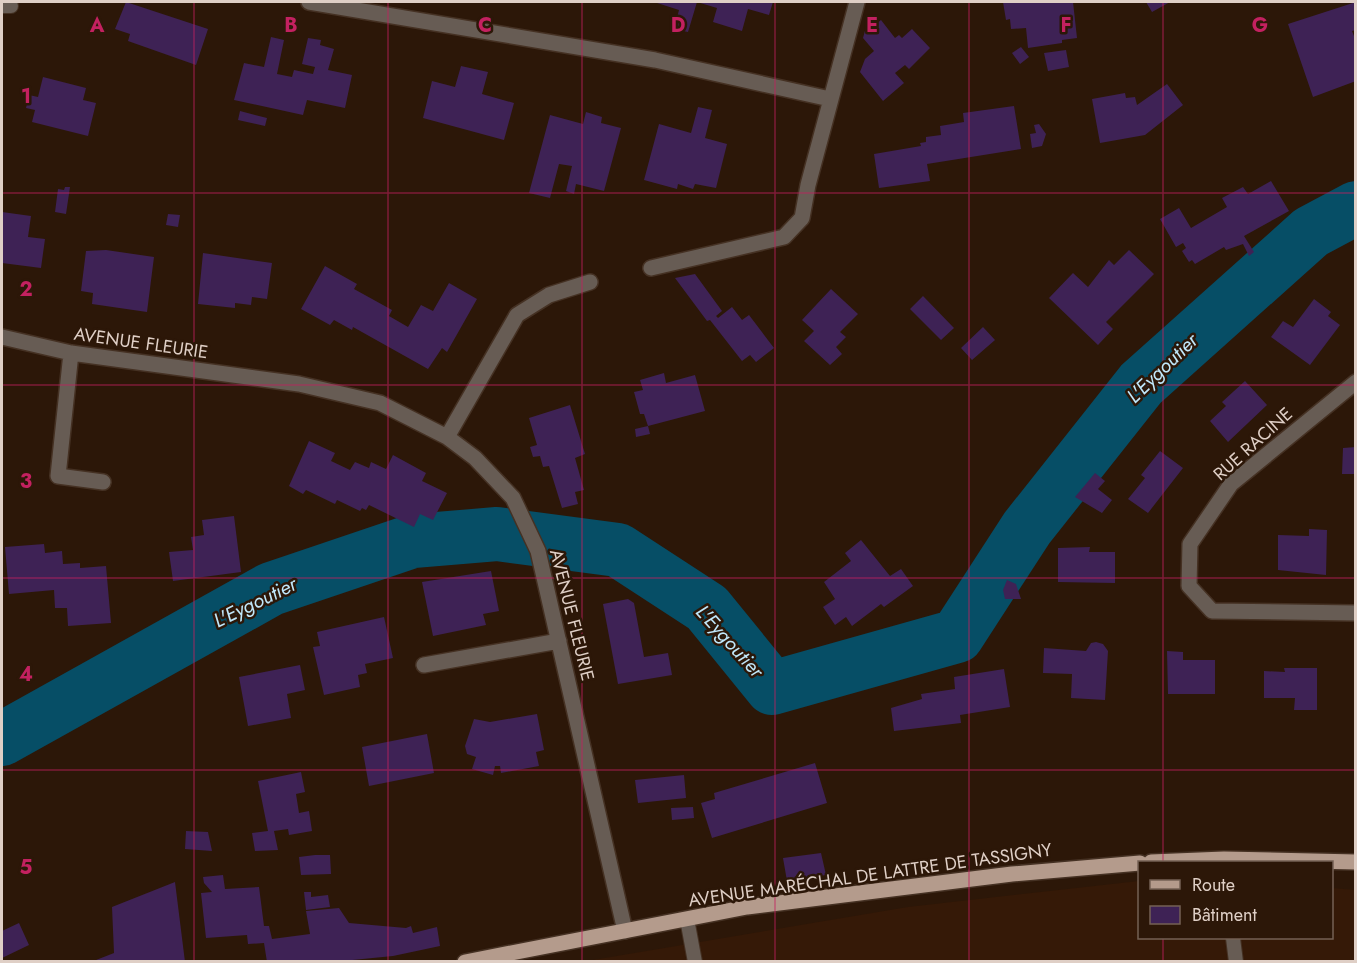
<svg xmlns="http://www.w3.org/2000/svg" width="1357" height="963" font-family="Jost,sans-serif">
  <rect width="100%" height="100%" fill="#2c1708"/>
  <path fill="#351907" d="M1139,881L1140,938H1332V888L1355,890V961L581,962L908,907Z"/>
  <g fill="none" stroke-linecap="round" stroke-linejoin="round">
    <path stroke="#064e66" stroke-width="54" d="M2,739L271,589L413,541L497,534L618,550L707,608L772,688L957,636L1027,528L1141,384L1311,232L1356,208"/>
  </g>
  <path fill="#3e2255" d="M126,2L208,29L196,65L128,41L130,34L115,29Z
    M654,2H773L769,15L748,9L742,31L713,22L717,8L697,2L688,32L674,29L679,10Z
    M1003,2H1073L1077,38L1062,40V43L1028,48L1026,28L1011,29L1010,19L1006,20Z
    M1146,2H1170L1152,12Z
    M1356,2V30L1352,31L1356,41V81L1313,97L1288,24Z
    M869,16L876,24L881,20L895,38L899,35L902,38L912,29L930,48L909,69L905,65L895,73L904,83L883,101L860,72L865,59L874,51L863,38Z
    M271,37L284,40L277,74L292,77L294,70L313,74L315,67L302,64L308,38L321,40L320,45L334,49L328,70L352,75L345,108L307,100L303,115L234,100L244,63L264,67Z
    M1021,47L1029,57L1020,64L1012,53Z
    M1066,50L1069,67L1048,71L1044,53Z
    M461,66L488,72L482,94L514,103L504,140L423,118L432,81L455,87Z
    M43,77L86,88L83,100L96,103L88,136L32,122L35,110L26,108L29,95L38,97Z
    M1167,84L1183,105L1145,135L1100,143L1092,99L1125,93L1126,98L1135,97L1137,105Z
    M1014,106L1021,149L927,164L930,181L879,188L874,154L921,146L920,143L926,142V137L941,135L940,126L964,122L963,113Z
    M698,107L712,110L705,138L727,144L716,188L695,184L693,189L678,184L677,189L644,180L659,124L691,133Z
    M240,111L267,118L265,126L238,120Z
    M586,112L602,117L601,123L621,128L604,191L576,184L574,194L566,191L572,166L559,164L550,198L529,193L550,115L583,124Z
    M1039,124L1046,134L1042,146L1032,148L1030,134L1036,133L1034,125Z
    M1271,181L1289,211L1244,236L1254,252L1249,256L1243,244L1226,250L1224,247L1195,264L1192,260L1189,262L1182,251L1186,248L1183,243L1176,247L1160,219L1179,208L1191,228L1227,207L1222,198L1243,187L1248,194Z
    M65,187H70L66,214L55,212L58,189L64,190Z
    M2,212L31,216L28,237L45,239L41,268L2,263Z
    M168,214L180,215L178,227L166,225Z
    M106,250L154,257L147,312L92,304L93,293L81,291L86,251Z
    M1129,250L1154,274L1106,322L1113,329L1098,345L1049,298L1073,273L1088,287L1109,260L1114,265Z
    M203,253L272,263L267,299L252,297L251,305L235,303V308L198,304Z
    M325,266L357,284L354,289L392,310L389,316L408,327L421,305L433,311L449,283L477,299L447,352L442,348L428,369L353,327L352,330L334,320L330,325L301,309Z
    M695,274L722,311L716,316L718,318L732,307L742,320L749,315L774,348L756,362L750,355L742,361L710,320L707,321L675,278Z
    M831,289L858,314L840,332L846,337L836,347L842,354L830,365L804,341L814,331L802,320Z
    M923,296L954,328L941,340L910,309Z
    M1314,299L1331,312L1328,316L1340,325L1310,365L1271,337L1283,321L1293,327Z
    M983,327L995,340L972,360L961,348Z
    M664,373L666,383L695,375L705,411L648,426L644,414H640L634,392L643,390L640,380Z
    M1245,381L1267,405L1228,442L1210,421L1226,406L1222,402Z
    M570,405L585,454L575,458L584,490L575,492L578,504L562,508L549,466L543,467L540,456L533,457L530,447L537,445L529,418Z
    M648,426L650,434L636,437L635,429Z
    M309,441L335,453L331,461L350,470L355,462L369,468L371,462L386,469L393,455L426,473L422,481L447,493L433,520L420,514L414,527L369,505L366,510L362,508L360,511L337,500L335,504L306,490L303,494L289,486Z
    M1356,447V474H1342L1343,448Z
    M1160,451L1183,468L1148,513L1128,499L1145,478L1141,475Z
    M1095,473L1105,481L1098,489L1112,500L1102,513L1075,497Z
    M234,516L241,572L173,581L169,552L193,550L191,537L204,535L202,520Z
    M1309,529L1327,530L1326,575L1278,570V535L1309,536Z
    M861,540L890,576L901,569L913,586L884,607L881,604L852,626L846,617L835,625L823,607L835,599L824,582L851,561L845,553Z
    M44,544L45,553L62,551L63,564L80,563V568L106,566L111,623L68,626L67,608H55L54,590L9,594L5,547Z
    M1090,547L1089,552H1115V583L1058,582V548Z
    M491,571L499,611L483,614L486,625L433,636L422,582Z
    M1007,580L1016,584L1021,599H1005L1003,590Z
    M628,599L634,603L644,657L668,653L672,675L618,684L603,604Z
    M384,617L393,658L365,664L367,673L358,675L360,687L324,695L313,647L320,646L317,632Z
    M1096,642L1103,644L1108,651L1105,700L1071,698L1072,674L1043,673L1044,648L1086,651L1091,643Z
    M1167,651L1183,652V660H1215V694H1168Z
    M300,665L305,690L287,694L291,718L248,726L239,677Z
    M1284,668H1317V710H1294L1295,698H1264V671L1285,672Z
    M1004,669L1010,707L960,715L961,723L894,731L891,708L922,699L921,694L955,689L954,677Z
    M537,714L544,750L536,752L539,766L501,773L500,766H495L493,775L472,769L476,757L467,754L465,746L474,719L490,722Z
    M427,734L434,773L369,786L362,747Z
    M815,763L827,803L712,838L701,803L715,799L714,793Z
    M301,772L305,792L296,794L299,813L309,811L312,831L289,835L288,829L274,831L278,850L255,851L252,833L268,831L258,781Z
    M684,775L686,798L638,803L635,780Z
    M693,807L694,818L672,820L671,808Z
    M186,831L208,832L212,851L185,849Z
    M821,853L826,875L787,881L783,858Z
    M315,855H330L331,874L301,875L299,857Z
    M223,875L225,889L259,887L264,926H269L272,939L310,934L306,911L339,908L349,923L406,928L411,926L413,933L437,927L440,946L393,956L332,962H267L264,943L248,944L247,935L206,938L201,893L212,892L204,883L203,877Z
    M175,882L185,962H91L114,953L112,907Z
    M304,892H311V897L328,895L330,907L306,910Z
    M19,923L29,945L2,958V931Z"/>
  <g fill="none" stroke-linecap="round" stroke-linejoin="round">
    <g stroke="#453123" stroke-width="16">
      <path id="service" d="M2,6H11
        M687,919L695,962
        M1233,938L1236,962"/>
    </g>
    <g stroke="#453123" stroke-width="18">
      <path id="minor" d="M309,2L655,60L830,99
        M651,268L784,237L802,218L808,185L857,2
        M2,337L71,353L299,384L380,403L447,437L475,458L513,498L538,551L625,931
        M71,353L58,476L103,482
        M1356,382L1231,484L1190,544L1189,586L1212,611L1356,613
        M447,437L517,315L549,295L590,282
        M424,665L559,641"/>
    </g>
    <g stroke="#453123" stroke-width="18">
      <path id="primary" d="M1151,862L1224,859L1356,862
        M465,962L747,907L1012,874L1140,863"/>
    </g>
    <use href="#service" stroke="#675c54" stroke-width="14"/>
    <use href="#minor" stroke="#675c54" stroke-width="15"/>
    <use href="#primary" stroke="#b49b8c" stroke-width="15"/>
  </g>
  <path fill="none" stroke="#c32160" stroke-width="1.5" stroke-opacity="0.55" d="M194,2V962M388,2V962M582,2V962M775,2V962M969,2V962M1163,2V862M2,193H1356M2,385H1356M2,578H1356M2,770H1356M1163,938V962"/>
  <g text-anchor="middle" stroke-width="5" stroke-linejoin="round" paint-order="stroke">
    <g font-size="18" fill="#dfcfc6" stroke="#2c1708">
      <text transform="translate(141 343) rotate(8)" y="6">AVENUE FLEURIE</text>
      <text transform="translate(1253 444) rotate(-42)" y="6">RUE RACINE</text>
      <text transform="translate(572 615) rotate(76)" y="6">AVENUE FLEURIE</text>
      <text transform="translate(870 875) rotate(-8)" y="6">AVENUE MARÉCHAL DE LATTRE DE TASSIGNY</text>
    </g>
    <g font-size="20" font-style="italic" fill="#c0e8fb" stroke="#2c1708">
      <text transform="translate(1162 368) rotate(-44)" y="7">L'Eygoutier</text>
      <text transform="translate(255 602) rotate(-26)" y="7">L'Eygoutier</text>
      <text transform="translate(730 641) rotate(48)" y="7">L'Eygoutier</text>
    </g>
  </g>
  <g font-size="20" text-anchor="middle" font-weight="bold" fill="#c32160" stroke="#2c1708" stroke-width="5" stroke-linejoin="round" paint-order="stroke">
    <text x="97" y="32">A</text>
    <text x="291" y="32">B</text>
    <text x="485" y="32">C</text>
    <text x="678" y="32">D</text>
    <text x="872" y="32">E</text>
    <text x="1066" y="32">F</text>
    <text x="1260" y="32">G</text>
    <text x="26" y="103">1</text>
    <text x="26" y="296">2</text>
    <text x="26" y="488">3</text>
    <text x="26" y="681">4</text>
    <text x="26" y="874">5</text>
  </g>
  <rect width="1357" height="963" fill="none" stroke="#dfcfc6" stroke-width="6"/>
  <rect x="1138" y="861" width="195" height="78" fill="#2c1708" stroke="#746154" stroke-width="1.5"/>
  <rect x="1150" y="880" width="30" height="9" fill="#b49b8c" stroke="#746154" stroke-width="1.5"/>
  <text x="1192" y="891" font-size="18" fill="#dfcfc6">Route</text>
  <rect x="1150" y="906" width="30" height="18" fill="#3e2255" stroke="#746154" stroke-width="1.5"/>
  <text x="1192" y="921" font-size="18" fill="#dfcfc6">Bâtiment</text>
</svg>
